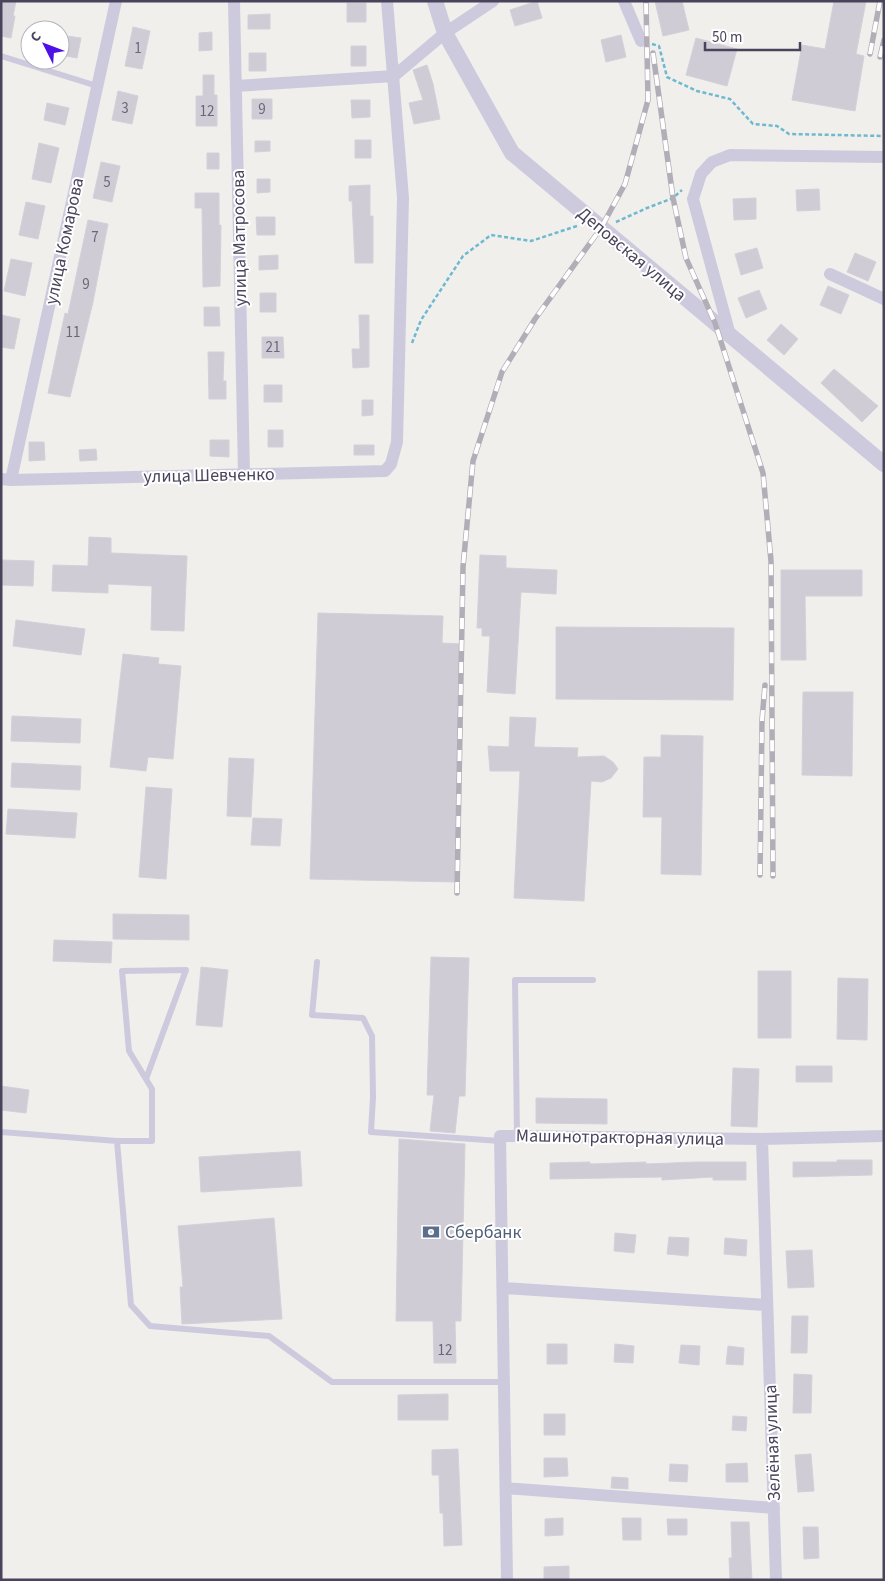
<svg xmlns="http://www.w3.org/2000/svg" width="885" height="1581" font-family="'Source Sans 3',sans-serif">
  <rect width="100%" height="100%" fill="#f0efec"/>
  <path fill="#d0ccd5" stroke="#d4d0d9" d="M1,1H16L13,16H15L11,38L1,36Z
    M537,1L542,18L515,26L510,10Z
    M655,1H682L689,30L663,36Z
    M834,1H866L856,54L864,56L855,111L792,100L802,45L825,49Z
    M347,3H366V22H347Z
    M270,14V29H248V15Z
    M133,27L150,31L142,69L125,66Z
    M212,32V50L199,51V33Z
    M60,35L81,38L77,58L60,55Z
    M621,35L626,57L606,62L601,40Z
    M696,38L737,49L727,86L686,75Z
    M351,46H366V66H351Z
    M249,53H266V71H249Z
    M427,65L433,84L440,119L414,124L409,103L423,100L413,70Z
    M203,75H214V95H217V126H196V96H203Z
    M118,91L138,96L132,124L112,120Z
    M252,99H272V119H252Z
    M351,100H370V117L352,118Z
    M47,103L69,108L65,125L44,120Z
    M355,140H371V158H355Z
    M255,141H270V151L255,152Z
    M39,143L59,148L51,183L32,179Z
    M207,153H219V169H207Z
    M101,162L120,166L112,202L93,198Z
    M257,179H270V192L257,193Z
    M370,185V216H373V263H355L352,201H349V186Z
    M819,189L820,210L797,211L796,190Z
    M195,193H219V225H221L220,286L203,287L202,208H195Z
    M756,198V219L734,220L733,199Z
    M26,202L45,206L38,239L19,235Z
    M256,217H275V235H257Z
    M88,220L108,224L93,302L70,397L48,393L65,313L68,314Z
    M757,248L763,268L741,275L735,254Z
    M855,253L876,262L868,281L847,272Z
    M278,255V269L259,270V256Z
    M11,259L32,263L25,296L4,291Z
    M828,286L849,295L841,314L820,305Z
    M759,290L767,309L746,318L738,298Z
    M260,293H276V312H260Z
    M204,307H219L220,326H204Z
    M1,315L20,319L14,349L1,347Z
    M359,315H369V367L353,368L352,349H360Z
    M781,324L798,339L784,355L767,340Z
    M262,337H283L284,358H262Z
    M208,352H224L223,381H226V399H209Z
    M834,369L878,406L862,422L821,383Z
    M264,385H282V402H264Z
    M362,400H373V415L362,416Z
    M268,430H283V447H268Z
    M210,440H229V457L210,456Z
    M29,442H44L45,460L29,461Z
    M354,445H374V455H354Z
    M96,449L97,460L80,461L79,450Z
    M89,537L111,538V553L187,556L184,631L151,630L152,586L108,584V593L52,591L53,565L88,566Z
    M480,555L506,556V568L557,570L556,594L521,592L515,694L487,692L490,636H482V628H477Z
    M1,560L34,561L33,586L1,585Z
    M781,570H862V596H805L806,660H781Z
    M318,613L443,616L442,643L462,644L455,882L310,879Z
    M16,620L85,629L81,655L13,646Z
    M556,627L734,628L733,700L556,699Z
    M123,654L159,658L158,664L181,666L173,759L148,757L146,771L110,767Z
    M803,692H853L852,776L802,775Z
    M12,716L81,719L80,743L11,741Z
    M510,717L536,718L534,747L578,748L577,757L604,756L613,762L618,769L611,778L602,782L591,781L584,901L514,898L520,771H490L488,746L509,747Z
    M661,735L703,736L701,875L661,874L662,817H643L644,757H661Z
    M229,758L254,759L251,817L227,816Z
    M12,763L81,766L80,790L11,787Z
    M146,787L172,789L166,879L139,877Z
    M8,809L77,813L75,838L6,834Z
    M253,818L282,819L280,846L251,845Z
    M113,914L189,915V940L113,939Z
    M54,940L112,942L111,963L53,961Z
    M431,957L469,958L465,1096H459L455,1133L430,1131L434,1095H427Z
    M201,967L228,970L222,1027L196,1025Z
    M758,971H791V1038H758Z
    M838,978L868,979L867,1040L837,1039Z
    M796,1066H832V1082H796Z
    M733,1068L759,1069L757,1127L731,1126Z
    M1,1086L29,1090L26,1113L1,1110Z
    M536,1098L607,1099V1124L536,1123Z
    M399,1139L465,1144L461,1321H455L456,1363H434L433,1321H396Z
    M300,1151L302,1186L201,1192L199,1157Z
    M837,1160H872V1175L793,1177V1162H837Z
    M590,1162V1164L646,1162V1164L695,1162H746V1180H713V1177L662,1180V1177L550,1179V1163Z
    M274,1218L282,1319L182,1324L180,1287H183L178,1226Z
    M615,1233L636,1235L634,1253L614,1251Z
    M669,1237L689,1238L688,1256L667,1254Z
    M725,1238L747,1240L746,1256L724,1254Z
    M812,1250L814,1287L788,1288L786,1251Z
    M792,1316H808L807,1353H791Z
    M547,1344H567V1364H547Z
    M615,1344L634,1346L633,1363L614,1362Z
    M681,1345L700,1346L699,1365L679,1363Z
    M728,1346L744,1348L743,1365L726,1364Z
    M794,1374L812,1375L811,1413H793Z
    M448,1394V1420H398V1395Z
    M544,1414H565V1435H544Z
    M733,1416L747,1417L746,1431L732,1430Z
    M458,1449L462,1545L444,1546L443,1513H440L439,1475H432V1450Z
    M811,1454L814,1491L798,1492L795,1455Z
    M544,1458H567L568,1476L544,1477Z
    M747,1463L748,1482H726V1464Z
    M670,1464L688,1465L687,1482L669,1481Z
    M612,1477L628,1478V1489L611,1488Z
    M563,1518V1535L545,1536V1519Z
    M622,1518H641V1540H623Z
    M667,1519H687V1535H668Z
    M731,1522H749L752,1580H730L729,1558H732Z
    M803,1527H818L819,1558L804,1559Z
    M569,1566V1580H544V1567Z"/>
  <g fill="none" stroke-linecap="round" stroke-linejoin="round">
    <path stroke="#6eb9d0" stroke-width="2.5" stroke-dasharray="4 2.5" stroke-linecap="butt" d="M652,44L659,46L667,77L697,91L730,99L753,124L777,126L789,134L884,136
      M616,222L647,208L673,198L682,190
      M412,343L421,320L463,256L491,235L531,241L577,226"/>
    <path stroke="#cecade" stroke-width="6" d="M1,56L97,86
      M317,962L312,1015L363,1018L372,1036L373,1097L371,1132L500,1141
      M1,1132L117,1141H152V1089L129,1051L122,971L186,970L146,1079
      M517,1136L515,980H593
      M117,1141L131,1305L150,1326L269,1336L332,1382H504"/>
    <path stroke="#cecade" stroke-width="12" d="M234,1L244,474
      M624,1L641,41
      M236,86L394,76L445,33L493,1
      M830,274L884,299
      M730,335L693,199L701,174L712,162L730,155L884,157
      M1,479L11,480L385,471L391,464L397,442L403,198L387,1
      M11,480L116,1
      M762,1139L776,1580
      M503,1288L766,1305
      M506,1488L774,1508
      M507,1580L500,1136L762,1139L884,1136"/>
    <path stroke="#cecade" stroke-width="16" d="M435,1L445,33L512,153L884,464"/>
    <g stroke="#b2aeb8" stroke-width="5.5">
      <path id="rail" d="M653,53L673,198L686,258L715,323L763,473L771,561L773,876
        M870,54L880,1
        M880,57L884,40
        M760,875L762,720L765,685
        M457,893L463,567L473,461L502,372L535,319L601,228L625,184L648,100L646,1"/>
    </g>
    <use href="#rail" stroke="#fff" stroke-width="4" stroke-dasharray="11" stroke-linecap="butt"/>
  </g>
  <defs>
    <g id="bank-bare" transform="scale(1.35)"><path d="M-6-4H6V4H-6ZM0-2.3a2.3 2.3 0 1 0 0 4.6a2.3 2.3 0 1 0 0-4.6Z" fill="#5c6f8a" stroke="#fff" stroke-width="2.5" paint-order="stroke"/></g>
  </defs>
  <g fill-rule="evenodd">
    <use href="#bank-bare" x="431" y="1232"/>
  </g>
  <g text-anchor="middle" stroke-width="4" stroke-linejoin="round" paint-order="stroke">
    <g font-size="15" fill="#6b667a">
      <text x="138" y="53">1</text>
      <text x="125" y="113">3</text>
      <text x="262" y="114">9</text>
      <text x="207" y="116">12</text>
      <text x="107" y="187">5</text>
      <text x="95" y="242">7</text>
      <text x="86" y="289">9</text>
      <text x="73" y="337">11</text>
      <text x="273" y="352">21</text>
      <text x="445" y="1355">12</text>
    </g>
    <g font-size="18" fill="#49445b" stroke="#fff">
      <text transform="translate(239 238) rotate(-91)" y="6">улица Матросова</text>
      <text transform="translate(64 241) rotate(-78)" y="6">улица Комарова</text>
      <text transform="translate(632 254) rotate(40)" y="6">Деповская улица</text>
      <text transform="translate(209 475) rotate(-1)" y="6">улица Шевченко</text>
      <text transform="translate(620 1137) rotate(1)" y="6">Машинотракторная улица</text>
      <text transform="translate(772 1443) rotate(-92)" y="6">Зелёная улица</text>
    </g>
    <g font-size="18" fill="#4e5e75" stroke="#fff" text-anchor="start">
      <text x="445" y="1238">Сбербанк</text>
    </g>
  </g>
  <rect width="885" height="1581" fill="none" stroke="#49445b" stroke-width="5"/>
  <g transform="translate(45 45) rotate(312)"><circle r="24" fill="#ffffff" stroke="#b6b4bd"/>
  <path d="M0-4L9 19L0 12L-9 19Z" fill="#4d10e6"/>
  <text y="-8" font-size="14" font-weight="bold" text-anchor="middle" fill="#49445b">С</text>
  </g>
  <path d="M705 42v8h95v-8" fill="none" stroke="#49445b" stroke-width="2.5"/>
  <text x="712" y="42" font-size="15" fill="#49445b" stroke="#ffffff" stroke-width="4" paint-order="stroke">50 m</text>
</svg>
